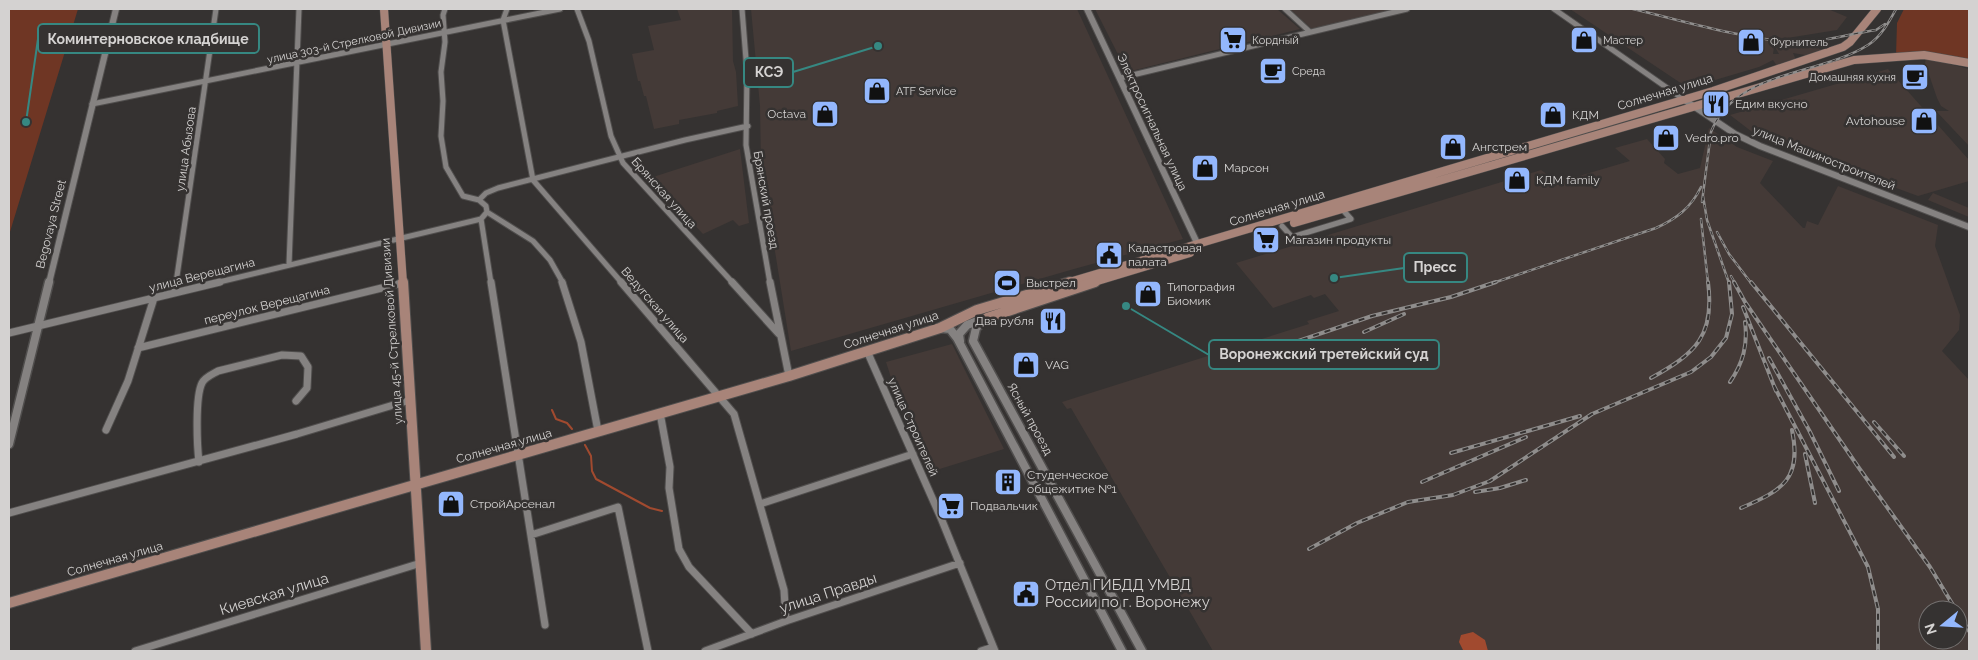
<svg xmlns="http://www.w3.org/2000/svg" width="1978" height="660" font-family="Raleway,sans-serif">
  <rect width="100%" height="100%" fill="#353231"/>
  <path fill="#443a37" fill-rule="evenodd" d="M677,9H732L733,61L736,72L738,106L717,111V113L679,120V124L654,129L646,96H644L640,81H638L632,54L654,50L648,26L681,20Z
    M751,9H1077L1183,239L1074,269L791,351L761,164L760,106Z
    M1095,9H1277L1300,29L1127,72Z
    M1290,9H1396L1313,30Z
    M1570,9H1828L1847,17L1837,30L1775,40L1773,54H1779L1775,47L1812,45L1824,51L1811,56L1793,53L1796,60L1777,66L1773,60L1759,67L1688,88Z
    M1926,58L1969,69V146L1936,111H1949L1941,106L1937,98L1925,63Z
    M1888,69L1969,160V181L1918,196L1760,138L1730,115Z
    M1709,128L1737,147L1773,161L1760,183L1803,228H1805L1807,221L1818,225L1838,186L1938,225L1935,246L1960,315L1959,330L1942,351L1969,380V651H1213L1071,408L1067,409L1062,402L1309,324L1307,321L1339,311L1325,294L1314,298L1311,295L1273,308L1236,263L1541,170L1552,178L1562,181L1630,161L1615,148L1647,139L1665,159L1664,163L1678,174L1700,168ZM1928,610H1958V640H1928Z
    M740,149L749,223L739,226L733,220L703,234L650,178Z
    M1933,193L1969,208V217L1928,200Z
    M952,344L1004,449L930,472L901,409L886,362Z"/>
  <path fill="#6f3624" d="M9,9H78L9,235Z
    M1904,9H1969V62L1896,56L1897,23Z"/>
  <path fill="#a14a2f" d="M1473,632L1485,640L1488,651L1463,650L1459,642L1461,635Z"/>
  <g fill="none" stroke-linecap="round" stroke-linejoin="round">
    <path stroke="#a14a2f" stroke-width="2" d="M552,410L556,419L567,423L572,429
      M585,445L591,456L592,471L596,479L650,508L662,511"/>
    <g stroke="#504e4d" stroke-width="7">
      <path id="minor-far1" d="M445,9L443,15L445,42L441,72L443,101L441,136L446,167L463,196L479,200
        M507,9L503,20L533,180L622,283
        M577,9L589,41L611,136L623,163L733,283
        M742,9L747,72L746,145L770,283
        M1285,9L1310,32
        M1554,9L1683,99
        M1120,78L1407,9
        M92,104L560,9
        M487,212L533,241L550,260L563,283
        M481,219L491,283
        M1282,226L1292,237L1351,219L1342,209
        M289,265L299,9
        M176,283L216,9
        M215,283L481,219L487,212L486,206L479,200L486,193L498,188L685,140L748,126"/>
    </g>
    <g stroke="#504e4d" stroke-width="9">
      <path id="minor" d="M491,282L545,625
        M562,282L581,342L598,431
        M621,282L734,414L784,590L786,621
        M732,282L779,334
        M770,282L789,376
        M175,292L176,282
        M9,333L220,282
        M138,348L402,283
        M867,351L941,518L995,651
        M660,413L670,467L669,488L679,549L689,567L752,634
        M106,430L128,381L154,298
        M199,462C197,445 195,397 202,383C205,377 213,374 218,371L282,355L301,356L308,367L307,388L296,401
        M760,504L913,454
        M9,513L297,434L410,400
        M531,535L618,507L648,651
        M135,651L421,563
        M705,651L786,621L960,563
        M981,651L993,647"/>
    </g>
    <g stroke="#504e4d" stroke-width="8">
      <path id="tertiary-far1" d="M1087,9L1198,245
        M1683,99L1735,134L1760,146L1969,227
        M49,283L116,9"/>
    </g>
    <g stroke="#504e4d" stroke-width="11">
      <path id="tertiary" d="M987,318L976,328L973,341L1142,651
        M940,328L950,329L957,338L1122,651
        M960,341L959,334L967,325L980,320
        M9,444L49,282"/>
    </g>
    <g stroke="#504e4d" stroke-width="9">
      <path id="secondary-far1" d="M384,9L403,283
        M1294,223L1854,60L1924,55L1969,63
        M1066,283L1713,91L1843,47L1850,42L1877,9
        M1091,283L1190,253"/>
    </g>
    <g stroke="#504e4d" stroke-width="12">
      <path id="secondary" d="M403,282L426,651
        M987,318L1095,282
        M9,603L789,376L940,328L977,310L1070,282"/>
    </g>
    <use href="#minor-far1" stroke="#858281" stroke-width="5"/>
    <use href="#minor" stroke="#858281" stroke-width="7"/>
    <use href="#tertiary-far1" stroke="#858281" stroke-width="6"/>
    <use href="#tertiary" stroke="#858281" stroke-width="8"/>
    <use href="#secondary-far1" stroke="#a88479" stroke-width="8"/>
    <use href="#secondary" stroke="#a88479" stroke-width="10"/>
    <g stroke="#8f8d8c" stroke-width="2.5">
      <path id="rail-far1" d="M1633,9C1684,21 1736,37 1788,42C1817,44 1848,34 1876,30L1885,24
        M1703,196L1707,220L1729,283
        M1702,202L1711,132C1735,70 1819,76 1868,45C1881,37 1889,22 1896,9
        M1701,219L1708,283
        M1717,232L1729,254L1751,283
        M1731,276L1735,283
        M1493,283L1656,228C1676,219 1691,208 1701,187"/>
    </g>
    <g stroke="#8f8d8c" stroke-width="4">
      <path id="rail" d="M1734,282L1745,302L1859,468L1930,567L1956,610
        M1751,282L1894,457
        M1743,307L1776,391
        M1364,332L1404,314
        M1769,358L1809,430L1839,491
        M1245,359L1372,316L1451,297L1496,282
        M1651,378C1696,353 1715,336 1708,282
        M1730,382C1743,363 1748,345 1745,322
        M1774,386L1868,567L1878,609V651
        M1874,422L1904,456
        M1451,453L1580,416
        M1805,454L1815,503
        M1422,482L1526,437
        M1475,492L1500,488L1526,480
        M1741,508C1783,490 1802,479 1792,430
        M1309,549L1357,523L1408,502L1453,495L1490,481L1592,414L1691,372L1711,357L1726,338L1732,314L1729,282
        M1958,613L1969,631"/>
    </g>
    <use href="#rail-far1" stroke="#353231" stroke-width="1" stroke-dasharray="4.5" stroke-linecap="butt"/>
    <use href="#rail" stroke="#353231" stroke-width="2" stroke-dasharray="6" stroke-linecap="butt"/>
  </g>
  <defs>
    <g id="supermarket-square" transform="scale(1.4375)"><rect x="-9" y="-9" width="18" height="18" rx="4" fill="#93b7fd" stroke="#353231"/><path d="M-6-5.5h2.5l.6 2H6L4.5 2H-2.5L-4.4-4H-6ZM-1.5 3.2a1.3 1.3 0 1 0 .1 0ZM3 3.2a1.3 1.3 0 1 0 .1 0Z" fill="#111"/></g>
    <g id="shop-square" transform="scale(1.4375)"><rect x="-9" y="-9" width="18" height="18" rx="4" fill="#93b7fd" stroke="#353231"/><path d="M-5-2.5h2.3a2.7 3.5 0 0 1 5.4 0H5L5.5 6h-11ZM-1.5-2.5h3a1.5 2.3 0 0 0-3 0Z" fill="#111"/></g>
    <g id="cafe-square" transform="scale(1.4375)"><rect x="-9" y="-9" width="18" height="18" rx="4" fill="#93b7fd" stroke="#353231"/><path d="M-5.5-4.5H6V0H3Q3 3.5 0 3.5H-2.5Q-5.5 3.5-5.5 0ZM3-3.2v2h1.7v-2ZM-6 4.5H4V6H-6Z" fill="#111"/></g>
    <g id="restaurant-square" transform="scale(1.4375)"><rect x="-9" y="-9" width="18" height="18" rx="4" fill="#93b7fd" stroke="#353231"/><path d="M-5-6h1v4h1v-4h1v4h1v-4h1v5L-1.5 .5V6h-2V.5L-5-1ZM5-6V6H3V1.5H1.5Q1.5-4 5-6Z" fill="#111"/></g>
    <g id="civic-square" transform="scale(1.4375)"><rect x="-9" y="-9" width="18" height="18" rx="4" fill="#93b7fd" stroke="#353231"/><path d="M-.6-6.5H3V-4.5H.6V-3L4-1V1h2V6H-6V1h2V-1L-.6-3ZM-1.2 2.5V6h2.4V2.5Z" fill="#111"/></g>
    <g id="stadium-square" transform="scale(1.4375)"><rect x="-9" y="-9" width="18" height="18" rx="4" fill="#93b7fd" stroke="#353231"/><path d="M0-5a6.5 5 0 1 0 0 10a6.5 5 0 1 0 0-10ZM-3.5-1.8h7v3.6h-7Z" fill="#111"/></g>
    <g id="building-square" transform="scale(1.4375)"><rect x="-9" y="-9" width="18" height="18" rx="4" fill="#93b7fd" stroke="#353231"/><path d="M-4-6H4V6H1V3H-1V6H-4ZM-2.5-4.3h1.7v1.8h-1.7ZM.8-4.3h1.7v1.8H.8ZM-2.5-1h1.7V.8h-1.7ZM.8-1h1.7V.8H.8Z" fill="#111"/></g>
  </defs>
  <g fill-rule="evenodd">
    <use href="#supermarket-square" x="1233" y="40"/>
    <use href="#shop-square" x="1584" y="40"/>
    <use href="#shop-square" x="1751" y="42"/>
    <use href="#cafe-square" x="1273" y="71"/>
    <use href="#cafe-square" x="1915" y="77"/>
    <use href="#shop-square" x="877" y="91"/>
    <use href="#restaurant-square" x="1716" y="104"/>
    <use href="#shop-square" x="825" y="114"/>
    <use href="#shop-square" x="1553" y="115"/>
    <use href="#shop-square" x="1924" y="121"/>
    <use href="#shop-square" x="1666" y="138"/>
    <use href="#shop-square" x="1453" y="147"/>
    <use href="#shop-square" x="1205" y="168"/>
    <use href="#shop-square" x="1517" y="180"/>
    <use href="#supermarket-square" x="1266" y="240"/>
    <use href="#civic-square" x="1109" y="255"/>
    <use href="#stadium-square" x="1007" y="283"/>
    <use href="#shop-square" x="1148" y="294"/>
    <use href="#restaurant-square" x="1053" y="321"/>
    <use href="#shop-square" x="1026" y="365"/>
    <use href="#building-square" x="1008" y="482"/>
    <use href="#shop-square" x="451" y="504"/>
    <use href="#supermarket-square" x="951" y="506"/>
    <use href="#civic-square" x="1026" y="594"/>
  </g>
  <g text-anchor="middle" stroke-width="5" stroke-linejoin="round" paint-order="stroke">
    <g font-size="11" fill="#d4d2d1" stroke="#353231" text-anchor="start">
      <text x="1252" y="44">Кордный</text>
      <text x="1603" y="44">Мастер</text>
      <text x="1770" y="46">Фурнитель</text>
      <text x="1292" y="75">Среда</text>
      <text x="1896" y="81" text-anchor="end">Домашняя кухня</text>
      <text x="896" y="95">ATF Service</text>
    </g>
    <g font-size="11" fill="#d4d2d1" stroke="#353231">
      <text transform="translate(354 41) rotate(-12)" y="4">улица 303-й Стрелковой Дивизии</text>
    </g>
    <g font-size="12" fill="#d4d2d1" stroke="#353231">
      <text transform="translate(1665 92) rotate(-17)" y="4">Солнечная улица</text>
      <text transform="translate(1152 122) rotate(65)" y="4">Электросигнальная улица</text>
      <text transform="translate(186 149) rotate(-82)" y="4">улица Абызова</text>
      <text transform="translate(1824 158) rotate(22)" y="4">улица Машиностроителей</text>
      <text transform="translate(664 193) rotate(48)" y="4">Брянская улица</text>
      <text transform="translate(766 200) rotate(80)" y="4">Брянский проезд</text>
      <text transform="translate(1277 208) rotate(-17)" y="4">Солнечная улица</text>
      <text transform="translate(51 224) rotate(-76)" y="4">Begovaya Street</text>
      <text transform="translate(202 275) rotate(-14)" y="4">улица Верещагина</text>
      <text transform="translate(267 305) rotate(-14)" y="4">переулок Верещагина</text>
      <text transform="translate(655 305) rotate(49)" y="4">Ведугская улица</text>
      <text transform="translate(891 330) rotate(-18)" y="4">Солнечная улица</text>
      <text transform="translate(392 331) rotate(-94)" y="4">улица 45-й Стрелковой Дивизии</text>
      <text transform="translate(1030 419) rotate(61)" y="4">Ясный проезд</text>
      <text transform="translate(913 427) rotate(66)" y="4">улица Строителей</text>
      <text transform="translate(504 446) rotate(-16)" y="4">Солнечная улица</text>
      <text transform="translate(115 559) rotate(-16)" y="4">Солнечная улица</text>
    </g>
    <g font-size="12" fill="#d4d2d1" stroke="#353231" text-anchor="start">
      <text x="1735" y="108">Едим вкусно</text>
      <text x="806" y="118" text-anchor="end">Octava</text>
      <text x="1572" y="119">КДМ</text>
      <text x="1905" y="125" text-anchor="end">Avtohouse</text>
      <text x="1685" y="142">Vedro.pro</text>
      <text x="1472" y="151">Ангстрем</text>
      <text x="1224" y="172">Марсон</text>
      <text x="1536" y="184">КДМ family</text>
      <text x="1285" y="244">Магазин продукты</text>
      <text x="1128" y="252">Кадастровая<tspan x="1128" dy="14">палата</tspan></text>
      <text x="1026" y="287">Выстрел</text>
      <text x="1167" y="291">Типография<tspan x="1167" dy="14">Биомик</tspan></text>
      <text x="1034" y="325" text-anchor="end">Два рубля</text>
      <text x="1045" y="369">VAG</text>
      <text x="1027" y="479">Студенческое<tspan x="1027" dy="14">общежитие №1</tspan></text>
      <text x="470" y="508">СтройАрсенал</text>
      <text x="970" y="510">Подвальчик</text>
    </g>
    <g font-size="15" fill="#d4d2d1" stroke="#353231" text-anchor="start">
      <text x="1045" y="590">Отдел ГИБДД УМВД<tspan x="1045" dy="17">России по г. Воронежу</tspan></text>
    </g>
    <g font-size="15" fill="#d4d2d1" stroke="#353231">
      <text transform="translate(828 593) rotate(-18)" y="5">улица Правды</text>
      <text transform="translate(274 594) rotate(-17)" y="5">Киевская улица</text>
    </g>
  </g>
  <path fill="none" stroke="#368882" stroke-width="2" d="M26 122L38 39M878 46L793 72M1334 278L1404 268M1126 306L1209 355"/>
  <g fill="#368882" stroke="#353231" stroke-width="2">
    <circle cx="26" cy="122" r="5"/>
    <circle cx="878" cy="46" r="5"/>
    <circle cx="1334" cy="278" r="5"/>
    <circle cx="1126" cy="306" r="5"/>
  </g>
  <g fill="#353231" stroke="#368882" stroke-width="2">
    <rect x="38" y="24" width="221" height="29" rx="5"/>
    <rect x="744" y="58" width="49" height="29" rx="5"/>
    <rect x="1404" y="253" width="63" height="29" rx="5"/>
    <rect x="1209" y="340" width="230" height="29" rx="5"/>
  </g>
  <g font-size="14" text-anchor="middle" font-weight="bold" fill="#d4d2d1">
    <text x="148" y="44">Коминтерновское кладбище</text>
    <text x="769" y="77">КСЭ</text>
    <text x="1435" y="272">Пресс</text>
    <text x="1324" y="359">Воронежский третейский суд</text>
  </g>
  <rect width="1978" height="660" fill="none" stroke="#d4d2d1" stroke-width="20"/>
  <g transform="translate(1943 625) rotate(252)"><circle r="24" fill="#353231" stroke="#757271"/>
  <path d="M0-4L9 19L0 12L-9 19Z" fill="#93b7fd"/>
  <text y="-8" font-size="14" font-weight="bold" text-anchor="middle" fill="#d4d2d1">N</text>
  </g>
</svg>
